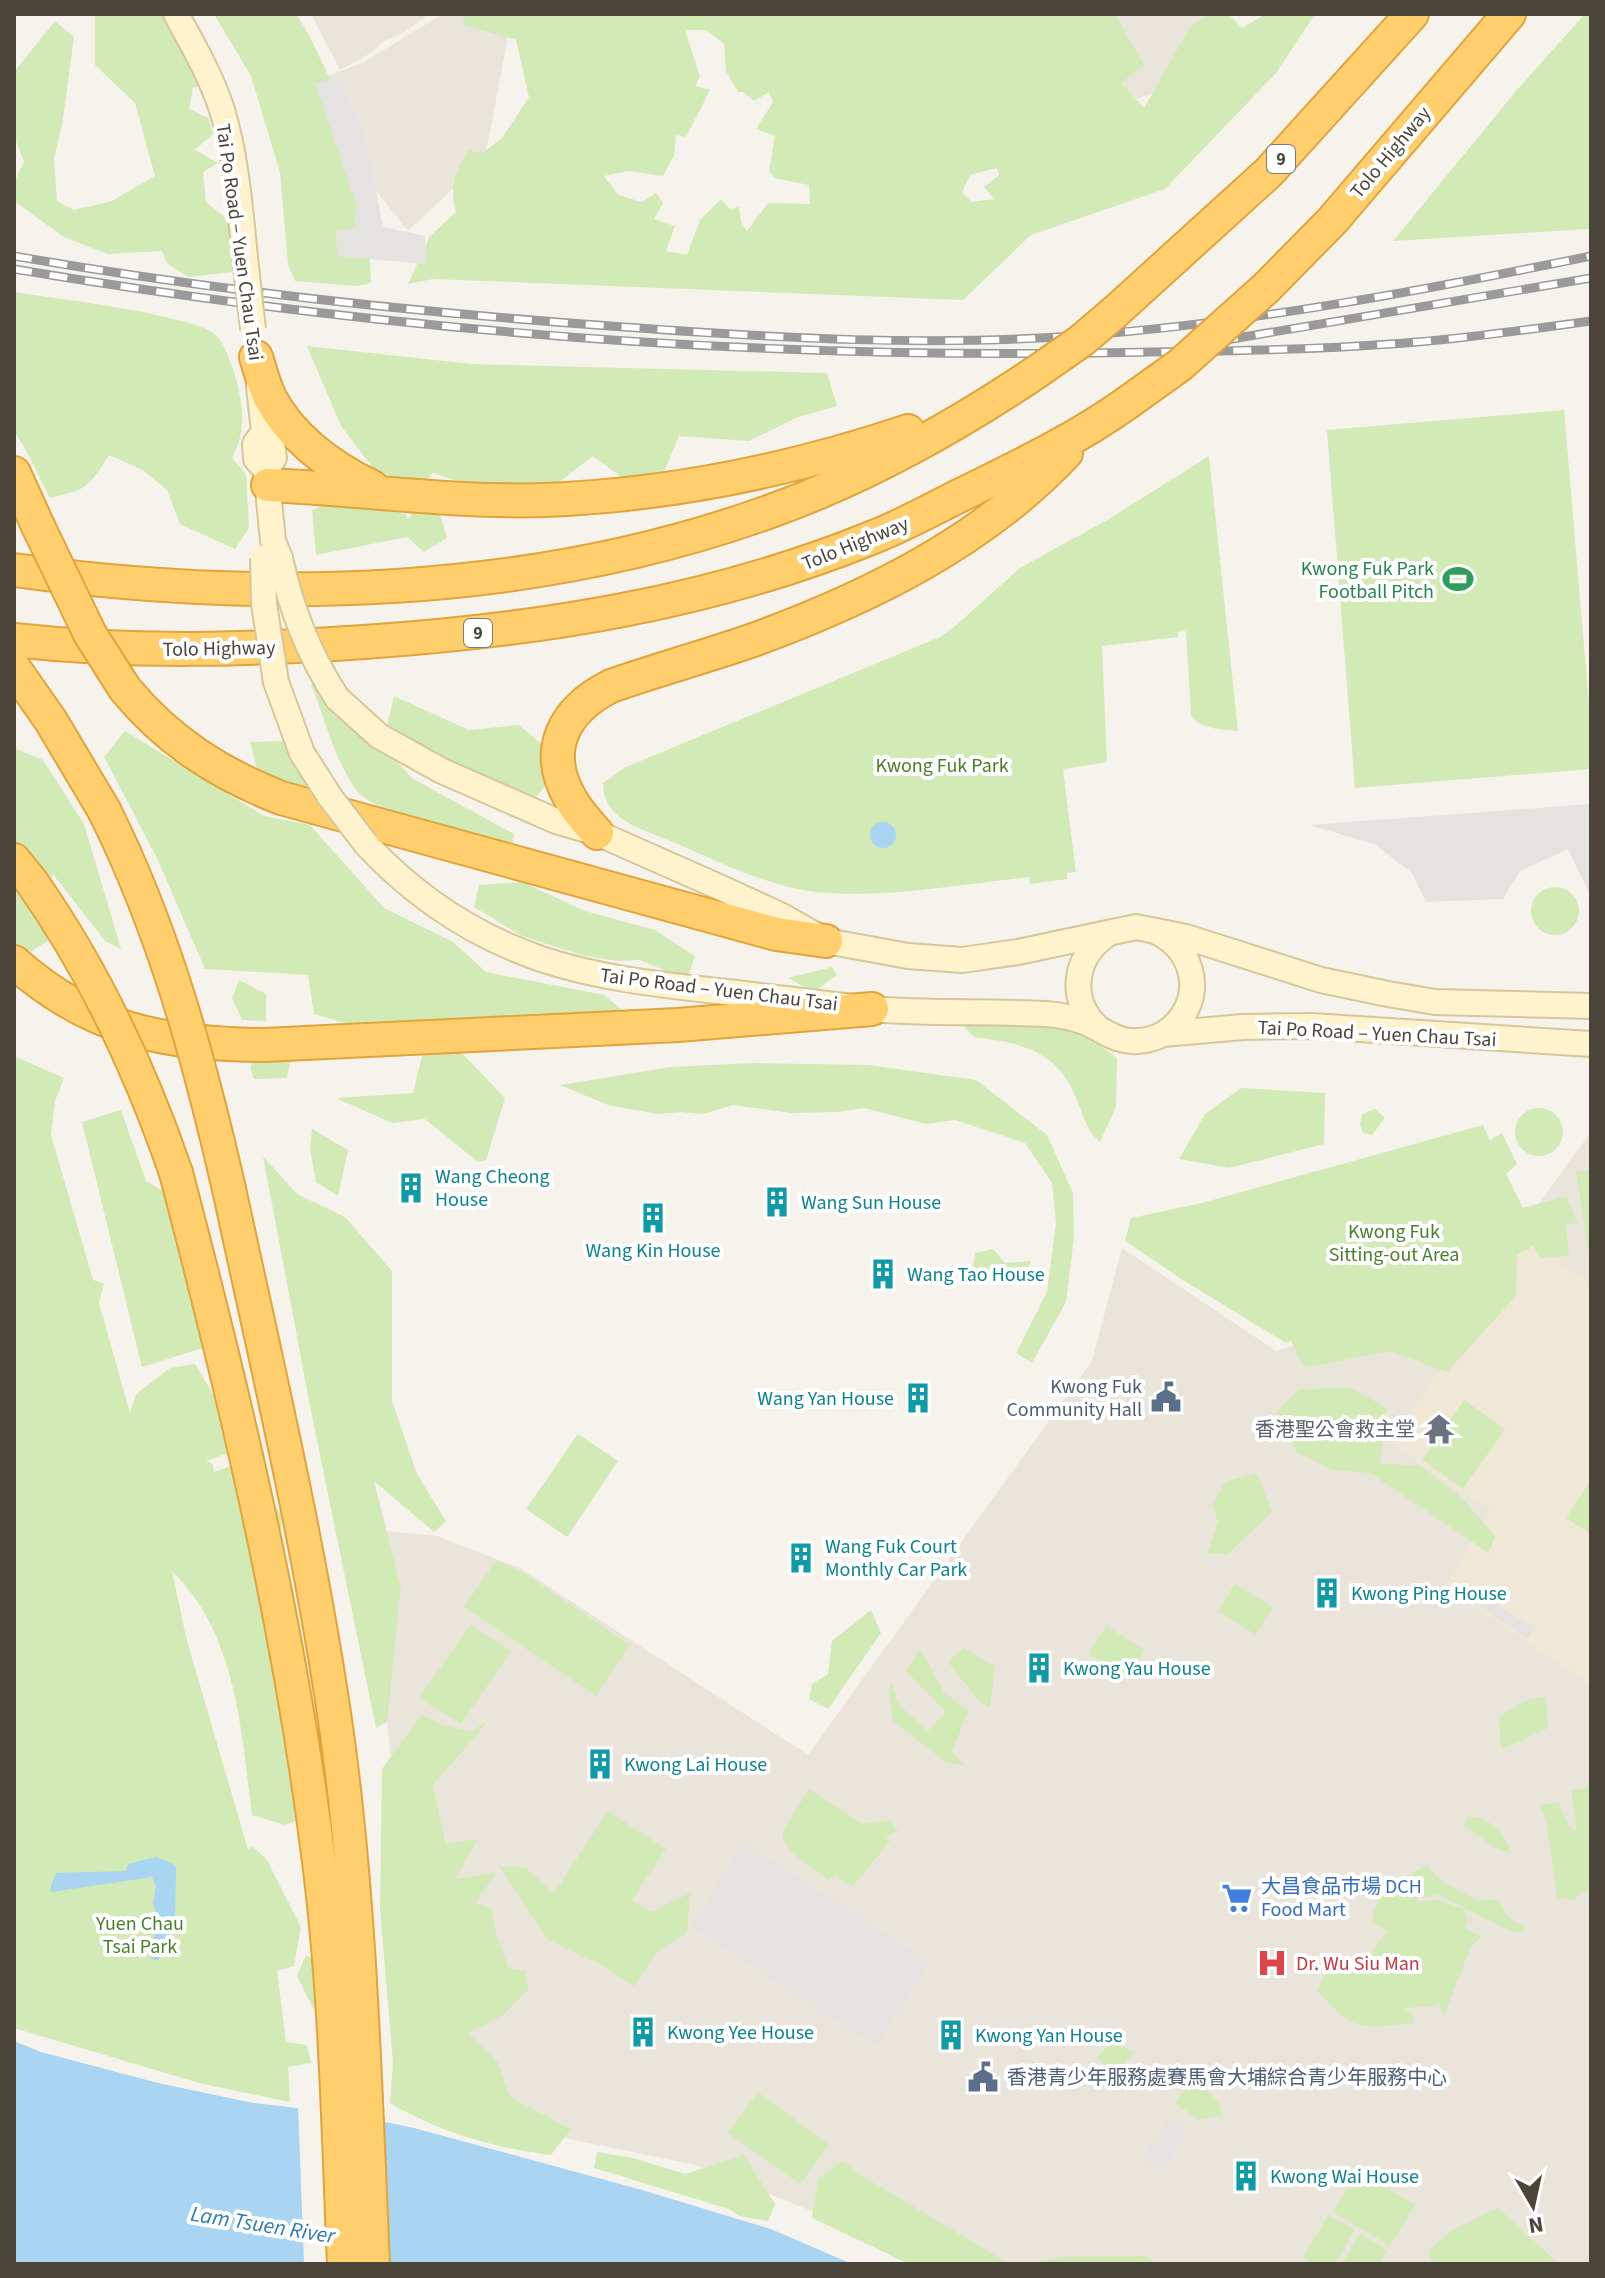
<svg xmlns="http://www.w3.org/2000/svg" width="1605" height="2278" font-family="'Source Sans 3','Noto Sans TC',sans-serif">
  <rect width="100%" height="100%" fill="#f6f3ec"/>
  <path fill="#eae5da" d="M311,14H429L404,32L381,43L371,53L340,70Z
    M443,14H512L485,158L408,231L348,155L302,86L364,62Z
    M957,14H1208L1163,90L1116,106Z
    M1591,1132V2264H930L870,2234L696,2165L412,2107L396,1806L366,1529L437,1536L520,1568L808,1755L1092,1361L1122,1248L1276,1351L1292,1346L1305,1349L1473,1294Z"/>
  <path fill="#efe8d6" d="M1527,1241L1591,1284V1686L1445,1587L1489,1510L1389,1443Z"/>
  <path fill="#d2eab5" fill-rule="evenodd" d="M95,14H173L208,82L193,88L189,109L208,118L213,134L195,150L218,163L203,172L206,202L233,224L237,264L232,272L188,277L167,263L162,251L108,254L64,237L14,201V183L24,162L14,136V72L55,21L74,37L62,126L54,158L57,201L74,210L112,201L155,176L135,103L95,65Z
    M214,14H296L309,35L365,153L371,283L356,286L295,281L288,264L280,172L251,76Z
    M464,14H1115L1144,65L1121,83L1144,108L1190,27L1209,14H1228L1242,28L1266,14H1315L1276,73L1165,189L1031,235L963,300L433,279L408,284L430,236L456,212C449,187 455,173 468,150L483,153L502,138L529,97L516,40L463,25ZM685,30H706L724,44L726,71L738,92H743L754,101L769,92L773,102L756,129L775,136L769,171L774,178L809,185L810,204L768,203L747,231L741,222L739,207L730,209L721,199L700,220L687,255L666,251L675,226L654,219L663,203L656,193L642,202L618,195L604,176L628,171L663,176L674,156L676,135L686,137L710,90L695,86L700,77ZM997,168L999,175L984,187L994,199L972,202L962,192L970,175Z
    M1585,14H1591L1589,229L1393,241L1516,91Z
    M14,292C50,298 198,315 217,336C226,346 235,373 238,387C244,415 245,432 232,458L246,474L249,528L235,549L180,524L167,490L143,470L109,455C88,488 88,489 50,498L26,450L14,431Z
    M307,346L471,364L827,373L837,406L798,417L749,441L679,436L664,472L624,479L593,456L542,495L486,490L433,473L402,506L341,426Z
    M1564,410L1591,728V769L1355,788L1327,430Z
    M1209,456L1238,731C1222,729 1200,730 1191,715L1186,631L1178,632V637L1102,646L1107,762L1063,769L1076,872L1067,873V879L1030,884L1029,877C963,884 882,899 816,892C765,886 713,859 666,839C639,828 603,819 603,783L626,767L940,637L954,627L1020,568L1109,519Z
    M333,502L405,514L408,519L413,513L438,508L447,538L424,552L407,537L316,555L312,510Z
    M319,679L413,779L514,834L511,850C482,841 373,813 357,791C335,761 325,719 311,684Z
    M394,696L469,730L519,725L543,745L547,783L531,804L454,789L387,726Z
    M125,731L264,816L310,825L384,908L453,942L486,972L604,995L626,1013L362,1028L314,1014L308,975L205,969L157,858L104,757Z
    M285,741L316,790L275,782L258,774L250,742Z
    M14,748L43,760L84,824L121,949L105,941L52,873L55,936L32,951L14,949Z
    M522,882L585,911L655,930L695,956L687,980L640,960L618,961L581,955L522,936L474,907L479,885Z
    M1531 911a24 24 0 1 1 48 0a24 24 0 1 1-48 0Z
    M832,967L837,975L814,992L788,978Z
    M239,980L266,994V1021L242,1020L232,998Z
    M962,1024L1055,1026L1082,1032L1117,1058L1116,1107L1100,1142C1086,1130 1083,1115 1076,1098C1059,1051 1018,1042 974,1037Z
    M286,1045L290,1062L287,1078L254,1079L250,1067L261,1047Z
    M459,1050L505,1098L486,1160L478,1162L425,1119L392,1123L336,1098L413,1093L423,1052Z
    M14,1056L64,1078L55,1101L51,1135L93,1280L104,1283L99,1303L130,1413L136,1394L170,1368L195,1364L214,1396L250,1403L235,1451L206,1461L213,1464L214,1472L230,1466L269,1497L284,1519L276,1549L310,1718C330,1739 331,1780 328,1808L285,1825L252,1815C241,1729 237,1635 172,1571L186,1637L248,1850L252,1846L267,1860L301,1927L294,1966L277,1971L286,2042L307,2045L311,2063L288,2067L290,2102L199,2083L14,2028Z
    M752,1063L868,1065L976,1080L1047,1135L1073,1193L1074,1237L1066,1302L1032,1363L1016,1353L1047,1292L1056,1223L1052,1183L1025,1143L955,1120L926,1124L864,1108L837,1112L791,1113L733,1105L703,1114L681,1112L657,1114L608,1105L560,1085L672,1067Z
    M1241,1088L1325,1093L1324,1144L1229,1168L1179,1159L1205,1114Z
    M1515 1132a24 24 0 1 1 48 0a24 24 0 1 1-48 0Z
    M1375,1109L1385,1118L1372,1135L1363,1133L1360,1124L1362,1114Z
    M121,1110L146,1181L163,1191L203,1348L142,1367L82,1122Z
    M1483,1125L1490,1140L1502,1133L1517,1164L1506,1174L1523,1208L1567,1196L1577,1223L1566,1224L1569,1256L1540,1258L1533,1246L1517,1255L1516,1296L1447,1372L1390,1351L1304,1368L1291,1341L1286,1343L1186,1282L1125,1241L1131,1218L1202,1203Z
    M312,1129L348,1150L338,1196L316,1182L310,1149Z
    M263,1156L297,1194L345,1217L392,1271V1401L417,1474L446,1521L434,1532L374,1481L401,1588L387,1722L376,1728L310,1406Z
    M1591,1170V1262L1590,1263L1576,1172Z
    M993,1249L1005,1263L1031,1261L1024,1278L1004,1272L987,1276L973,1269L975,1253Z
    M1350,1388L1387,1408L1380,1463L1421,1466L1462,1498L1495,1536L1489,1553L1370,1473L1334,1470L1297,1453L1276,1413L1299,1389Z
    M1464,1400L1505,1429L1463,1489L1422,1460Z
    M578,1434L618,1461L567,1537L526,1509Z
    M1257,1473L1272,1512L1228,1554H1207L1218,1521L1212,1505L1225,1482Z
    M1591,1480V1534L1566,1518Z
    M496,1560L524,1573L630,1645L596,1696L464,1607Z
    M1235,1584L1273,1607L1256,1635L1218,1611Z
    M871,1610L881,1633L828,1709L809,1699L812,1684L828,1674L832,1641Z
    M470,1625L511,1651L461,1724L419,1698Z
    M1106,1626L1145,1650L1127,1678L1089,1654Z
    M920,1648L944,1692L968,1711L952,1752L965,1765L947,1763L893,1721L889,1692L891,1680L899,1705L928,1731L946,1712L906,1671Z
    M963,1648L995,1666L990,1708L979,1701L948,1662Z
    M1546,1697L1548,1728L1501,1750L1499,1717L1526,1700Z
    M422,1714L442,1725L471,1732L487,1721C472,1744 450,1763 433,1785L446,1844L478,1839L455,1879L497,1872L475,1903L492,1909L496,1933L509,1969L525,1971L529,1989L503,2015L468,2033L497,2061L510,2097L571,2129L551,2155C494,2148 439,2132 390,2103L393,2062L380,1910L382,1769Z
    M1591,1787V1888L1573,1900L1557,1898L1546,1820L1539,1804L1559,1803L1569,1827L1577,1832L1571,1790Z
    M809,1789L863,1824L890,1820L898,1831L885,1838L890,1841L853,1886L835,1875L828,1880L792,1853L782,1837L786,1826Z
    M608,1811L666,1849L632,1900L651,1912L690,1893L687,1932L656,1953L634,1986L595,1961L589,1960L547,1939L499,1866L526,1868L554,1893Z
    M1469,1816C1496,1822 1502,1829 1511,1853L1495,1848L1464,1826Z
    M1427,1866L1444,1883L1478,1901L1498,1899C1503,1909 1510,1924 1523,1925L1524,1932L1510,1931L1439,1895L1417,1897V1903L1436,1899L1464,1909L1468,1920L1465,1929L1482,1936L1471,1946L1444,2016L1438,2001L1435,2006L1403,2008L1411,2012L1414,2023C1361,2029 1354,2033 1317,1990L1336,1956L1372,1958L1374,1948L1388,1931L1372,1923C1374,1892 1401,1877 1427,1866Z
    M306,1955L316,1961L319,2001L314,2010L297,1976Z
    M1113,2041L1134,2052L1119,2072H1111L1097,2057Z
    M1191,2076L1218,2101L1222,2115L1199,2120L1176,2104Z
    M758,2092L829,2145L800,2184L728,2133Z
    M597,2152L633,2158L685,2174L744,2155L775,2204L768,2221L739,2216L729,2209L594,2168Z
    M842,2161L867,2179L1010,2264H909L812,2218L818,2179Z
    M1358,2171L1415,2205L1390,2246L1333,2212Z
    M1498,2208L1559,2264H1431L1429,2250L1451,2231Z
    M1328,2215L1355,2230L1335,2264H1314L1303,2258Z
    M1360,2234L1387,2250L1379,2264H1342Z
    M1145,2256L1159,2264H1027L1064,2257Z"/>
  <path fill="#e5e3e0" d="M339,78L365,135L383,227L425,236L426,264L337,256L336,231L355,228L356,204L315,83Z
    M1591,804V897L1568,849L1520,871L1503,899L1426,902L1412,873L1374,844L1309,825Z
    M1465,1584L1534,1628L1528,1638L1460,1593Z
    M743,1842L930,1962L876,2047L691,1926Z
    M1169,2118L1188,2131L1160,2172L1141,2157Z"/>
  <path fill="#a9d4f2" d="M870 835a13 13 0 1 1 26 0a13 13 0 1 1-26 0Z
    M156,1857L172,1863L176,1867L175,1919L158,1961L152,1959L149,1954L158,1921L153,1903L156,1886L152,1877L51,1892V1885L56,1873L126,1871L128,1864Z
    M14,2041L41,2052L158,2083L253,2103L348,2114L414,2128L642,2190L771,2229L852,2264H14Z"/>
  <path fill="#f6f3ec" d="M298,2104L348,2110L388,2264H304Z"/>
  <g fill="none" stroke-linecap="round" stroke-linejoin="round">
    <g stroke="#d6c79b" stroke-width="28">
      <path id="secondary" d="M176,14C193,45 211,76 222,110C238,163 241,222 247,276
        M259,386L264,432L272,444L274,458L266,470
        M264,432L255,444L256,459L266,470L273,541L280,558
        M276,682L302,753
        M337,698L379,736L442,771L556,821L597,833L717,886L782,916L826,941L908,956L962,960L1018,952L1136,927L1186,937L1321,980L1388,994L1435,1002L1591,1006
        M366,844C415,897 472,935 541,959C601,979 664,985 726,992C774,997 822,1004 870,1009C929,1014 988,1011 1046,1014C1059,1015 1075,1018 1087,1023C1105,1031 1118,1043 1138,1041C1156,1040 1173,1031 1183,1015C1202,986 1190,949 1159,933
        M1098,1028C1069,1001 1073,959 1105,936
        M1163,1034L1243,1027L1312,1026L1591,1044"/>
    </g>
    <g stroke="#e0a43c" stroke-width="36">
      <path id="highway" d="M1266,288L1332,221L1509,14
        M1115,312L1269,172L1412,14
        M256,357C260,370 264,385 270,398C292,439 331,467 372,487
        M14,473L38,526
        M268,485C360,489 453,503 546,500C669,495 792,470 908,431
        M14,570C265,604 531,598 771,511C866,477 955,427 1038,371
        M14,640C131,653 247,650 364,642C538,630 708,604 871,538C905,525 936,507 969,491C1024,464 1078,438 1127,403
        M14,668L51,721L104,810
        M125,689C168,741 218,773 281,798L776,934L826,941
        M597,833C587,822 577,811 570,798C542,749 565,709 611,686C659,669 708,656 756,639C870,597 982,542 1066,453
        M14,860L31,881
        M14,962C92,1031 164,1044 264,1045L678,1025L872,1009
        M176,1173C235,1397 289,1624 318,1854C336,1990 338,2127 344,2264
        M229,1189C268,1370 311,1550 337,1734C361,1909 365,2087 373,2264"/>
    </g>
    <use href="#secondary" stroke="#fff3cd" stroke-width="24"/>
    <use href="#highway" stroke="#ffcf6e" stroke-width="32"/>
    <g stroke="#9a9a9a" stroke-width="9">
      <path id="rail" d="M14,256C216,291 420,313 624,327C777,338 933,347 1087,335C1257,322 1424,290 1591,256
        M14,269C370,329 731,358 1091,353C1200,351 1309,351 1417,342C1475,337 1533,329 1591,321
        M1220,341L1591,278"/>
    </g>
    <use href="#rail" stroke="#fff" stroke-width="6" stroke-dasharray="18" stroke-linecap="butt"/>
    <g stroke="#d6c79b" stroke-width="28" stroke-linecap="butt">
      <path id="secondary-bridge" d="M247,276L253,329
        M263,558L264,604L276,682
        M280,558C292,612 308,652 337,698
        M302,753L330,797L366,844"/>
    </g>
    <g stroke="#e0a43c" stroke-width="36" stroke-linecap="butt">
      <path id="highway-bridge" d="M1038,371L1081,341L1115,312
        M1127,403L1180,365L1266,288
        M38,526L90,634L125,689
        M104,810C164,930 199,1058 229,1189
        M31,881C95,972 140,1068 176,1173"/>
    </g>
    <use href="#secondary-bridge" stroke="#fff3cd" stroke-width="24"/>
    <use href="#highway-bridge" stroke="#ffcf6e" stroke-width="32"/>
  </g>
  <defs>
    <g id="stadium-bare" transform="scale(2.4)"><path d="M0-5a6.5 5 0 1 0 0 10a6.5 5 0 1 0 0-10ZM-3.5-1.8h7v3.6h-7Z" fill="#2e9e5b" stroke="#fff" stroke-width="2.5" paint-order="stroke"/></g>
    <g id="building-bare" transform="scale(2.4)"><path d="M-4-6H4V6H1V3H-1V6H-4ZM-2.5-4.3h1.7v1.8h-1.7ZM.8-4.3h1.7v1.8H.8ZM-2.5-1h1.7V.8h-1.7ZM.8-1h1.7V.8H.8Z" fill="#0f9aa8" stroke="#fff" stroke-width="2.5" paint-order="stroke"/></g>
    <g id="civic-bare" transform="scale(2.4)"><path d="M-.6-6.5H3V-4.5H.6V-3L4-1V1h2V6H-6V1h2V-1L-.6-3ZM-1.2 2.5V6h2.4V2.5Z" fill="#5c6f8a" stroke="#fff" stroke-width="2.5" paint-order="stroke"/></g>
    <g id="temple-bare" transform="scale(2.4)"><path d="M0-6L5-2H3V0L6.5 2.5H4V6H1.5V3h-3V6H-4V2.5H-6.5L-3 0V-2H-5Z" fill="#6b7280" stroke="#fff" stroke-width="2.5" paint-order="stroke"/></g>
    <g id="supermarket-bare" transform="scale(2.4)"><path d="M-6-5.5h2.5l.6 2H6L4.5 2H-2.5L-4.4-4H-6ZM-1.5 3.2a1.3 1.3 0 1 0 .1 0ZM3 3.2a1.3 1.3 0 1 0 .1 0Z" fill="#3f7fe0" stroke="#fff" stroke-width="2.5" paint-order="stroke"/></g>
    <g id="hospital-bare" transform="scale(2.4)"><path d="M-5-5h3v3.5h4V-5h3V5h-3V1.5h-4V5h-3Z" fill="#e0444e" stroke="#fff" stroke-width="2.5" paint-order="stroke"/></g>
  </defs>
  <g fill-rule="evenodd">
    <use href="#stadium-bare" x="1458" y="579"/>
    <use href="#building-bare" x="411" y="1188"/>
    <use href="#building-bare" x="777" y="1202"/>
    <use href="#building-bare" x="653" y="1218"/>
    <use href="#building-bare" x="883" y="1274"/>
    <use href="#civic-bare" x="1166" y="1397"/>
    <use href="#building-bare" x="918" y="1398"/>
    <use href="#temple-bare" x="1439" y="1429"/>
    <use href="#building-bare" x="801" y="1558"/>
    <use href="#building-bare" x="1327" y="1593"/>
    <use href="#building-bare" x="1039" y="1668"/>
    <use href="#building-bare" x="600" y="1764"/>
    <use href="#supermarket-bare" x="1237" y="1898"/>
    <use href="#hospital-bare" x="1272" y="1963"/>
    <use href="#building-bare" x="643" y="2032"/>
    <use href="#building-bare" x="951" y="2035"/>
    <use href="#civic-bare" x="983" y="2077"/>
    <use href="#building-bare" x="1246" y="2176"/>
  </g>
  <g text-anchor="middle" stroke-width="8" stroke-linejoin="round" paint-order="stroke">
    <g fill="#fff" stroke="#817c74" stroke-width="2">
      <rect x="1267" y="145" width="28" height="28" rx="6"/>
      <rect x="464" y="619" width="28" height="28" rx="6"/>
    </g>
    <g font-size="18" font-weight="bold" fill="#4b4439">
      <text x="1281" y="165">9</text>
      <text x="478" y="639">9</text>
    </g>
    <g font-size="20" fill="#4b4439" stroke="#fff">
      <text transform="translate(1390 152) rotate(-50)" y="7">Tolo Highway</text>
      <text transform="translate(240 242) rotate(82)" y="7">Tai Po Road – Yuen Chau Tsai</text>
      <text transform="translate(855 543) rotate(-22)" y="7">Tolo Highway</text>
      <text transform="translate(219 648) rotate(-1)" y="7">Tolo Highway</text>
      <text transform="translate(719 989) rotate(7)" y="7">Tai Po Road – Yuen Chau Tsai</text>
      <text transform="translate(1377 1033) rotate(3)" y="7">Tai Po Road – Yuen Chau Tsai</text>
    </g>
    <g font-size="20" fill="#27864d" stroke="#fff" text-anchor="end">
      <text x="1434" y="575">Kwong Fuk Park<tspan x="1434" dy="23">Football Pitch</tspan></text>
    </g>
    <g font-size="20" fill="#4a7f2a" stroke="#fff">
      <text x="942" y="772">Kwong Fuk Park</text>
      <text x="1394" y="1238">Kwong Fuk<tspan x="1394" dy="23">Sitting-out Area</tspan></text>
      <text x="140" y="1930">Yuen Chau<tspan x="140" dy="23">Tsai Park</tspan></text>
    </g>
    <g font-size="20" fill="#0d838f" stroke="#fff" text-anchor="start">
      <text x="435" y="1183">Wang Cheong<tspan x="435" dy="23">House</tspan></text>
      <text x="801" y="1209">Wang Sun House</text>
      <text x="653" y="1257" text-anchor="middle">Wang Kin House</text>
      <text x="907" y="1281">Wang Tao House</text>
      <text x="894" y="1405" text-anchor="end">Wang Yan House</text>
      <text x="825" y="1553">Wang Fuk Court<tspan x="825" dy="23">Monthly Car Park</tspan></text>
      <text x="1351" y="1600">Kwong Ping House</text>
      <text x="1063" y="1675">Kwong Yau House</text>
      <text x="624" y="1771">Kwong Lai House</text>
      <text x="667" y="2039">Kwong Yee House</text>
      <text x="975" y="2042">Kwong Yan House</text>
      <text x="1270" y="2183">Kwong Wai House</text>
    </g>
    <g font-size="20" fill="#4e5e75" stroke="#fff" text-anchor="end">
      <text x="1142" y="1393">Kwong Fuk<tspan x="1142" dy="23">Community Hall</tspan></text>
      <text x="1007" y="2084" text-anchor="start">香港青少年服務處賽馬會大埔綜合青少年服務中心</text>
    </g>
    <g font-size="20" fill="#5b616d" stroke="#fff" text-anchor="end">
      <text x="1415" y="1436">香港聖公會救主堂</text>
    </g>
    <g font-size="20" fill="#366cbe" stroke="#fff" text-anchor="start">
      <text x="1261" y="1893">大昌食品巿場 DCH<tspan x="1261" dy="23">Food Mart</tspan></text>
    </g>
    <g font-size="20" fill="#be3a42" stroke="#fff" text-anchor="start">
      <text x="1296" y="1970">Dr. Wu Siu Man</text>
    </g>
    <g font-size="22" font-style="italic" fill="#2e7ab2" stroke="#fff">
      <text transform="translate(263 2224) rotate(9)" y="8">Lam Tsuen River</text>
    </g>
  </g>
  <rect width="1605" height="2278" fill="none" stroke="#4b4439" stroke-width="32"/>
  <g transform="translate(1533 2206) rotate(171)" stroke="#ffffff" stroke-width="6" paint-order="stroke">
  <path d="M0-6L14 30L0 20L-14 30Z" fill="#4b4439"/>
  <text y="-12" font-size="22" font-weight="bold" text-anchor="middle" fill="#4b4439">N</text>
  </g>
</svg>
